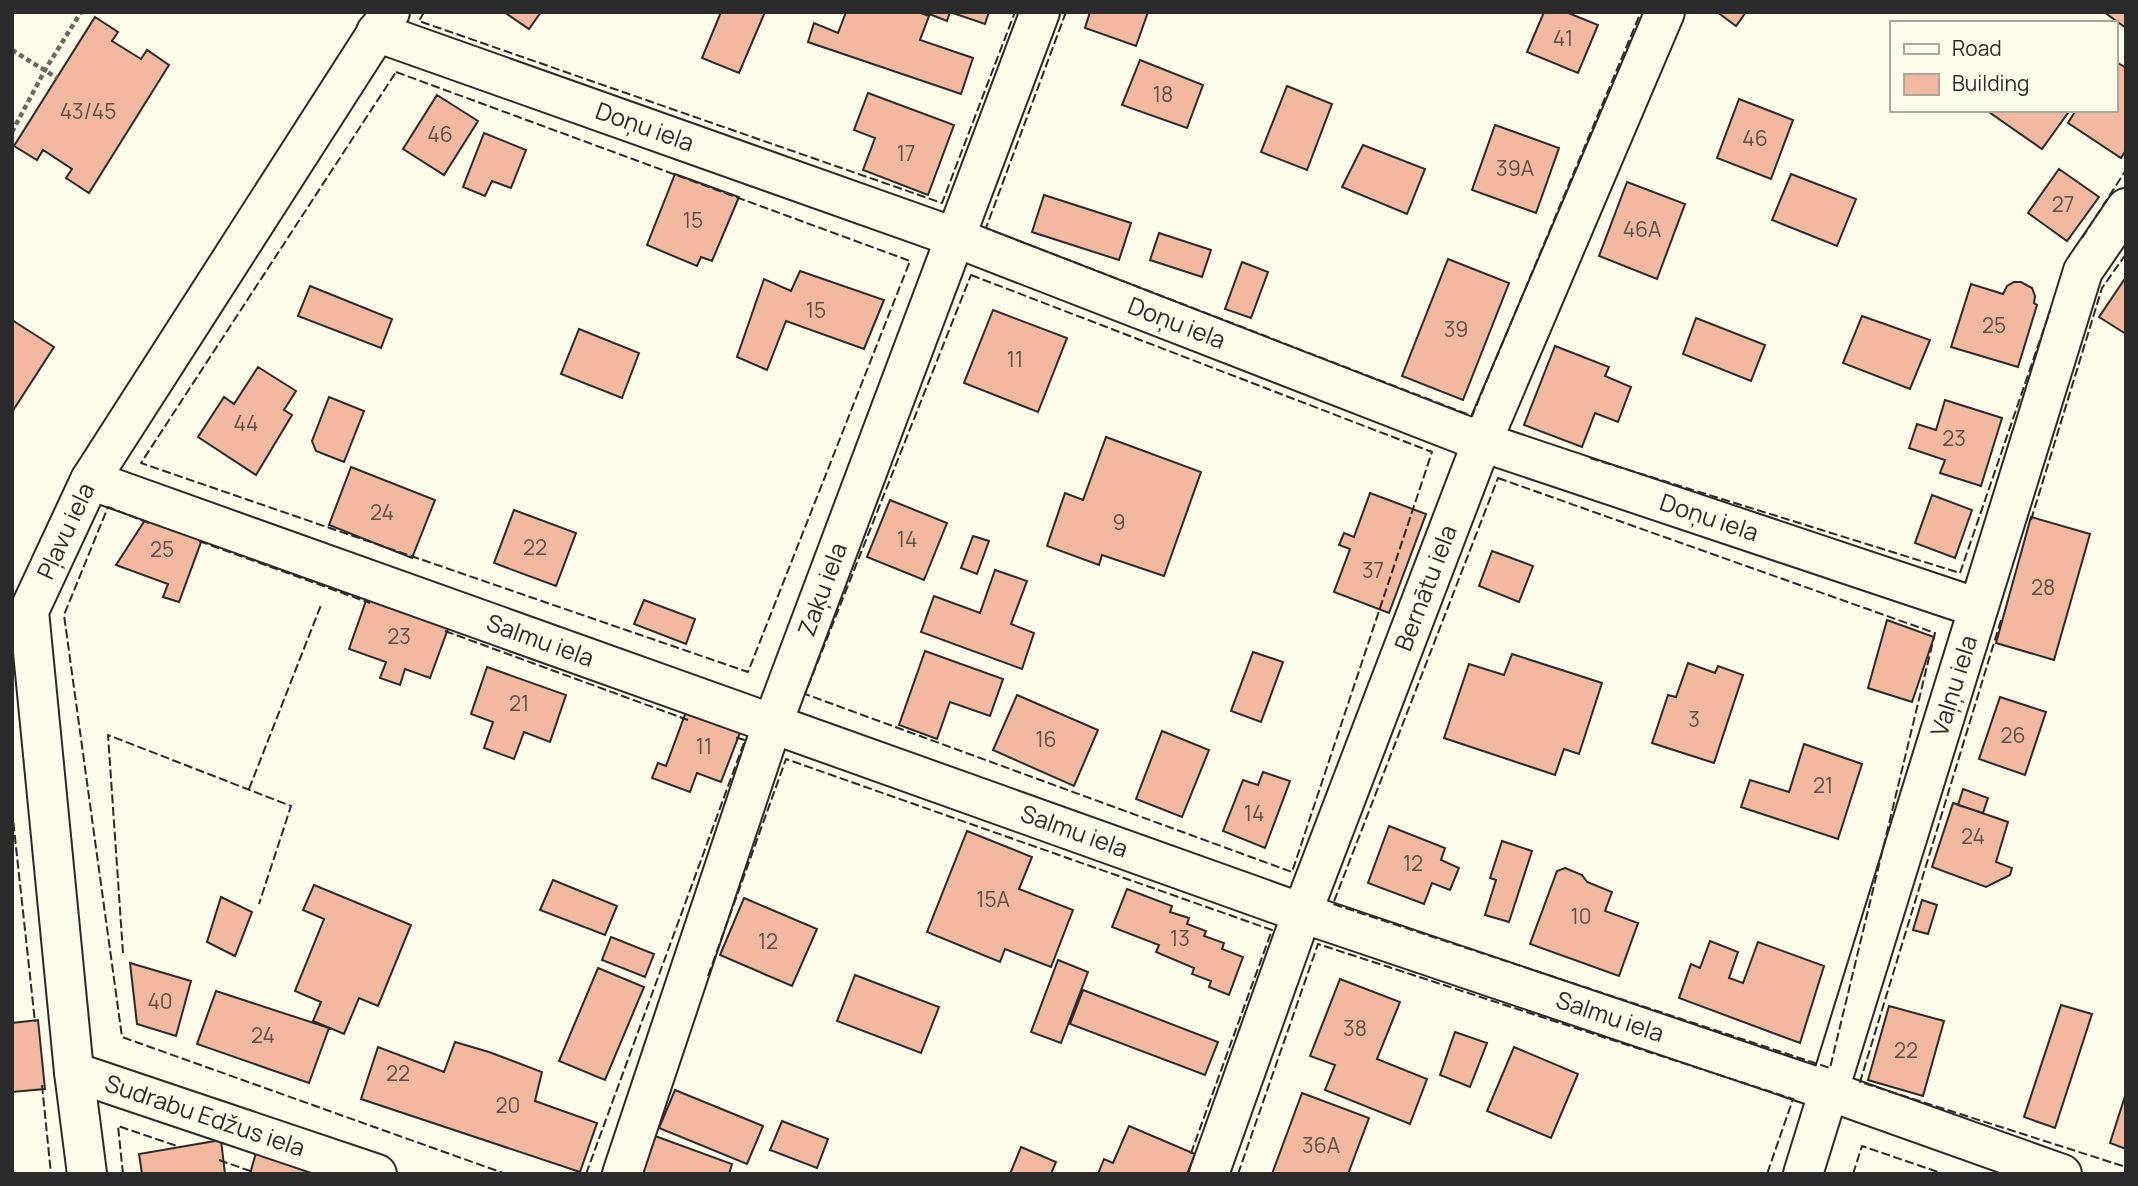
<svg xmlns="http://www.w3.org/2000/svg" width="2138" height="1186" font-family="Manrope,sans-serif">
  <rect width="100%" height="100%" fill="#fdfbea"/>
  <path fill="#f2b8a0" stroke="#2b2b2b" stroke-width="2" d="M504,12H541L529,29Z
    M721,12H765L739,73L702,58Z
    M846,12H918L929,16L920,40L973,58L961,94L808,42L814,23L838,33Z
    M924,12H989L985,24L950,12L947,21Z
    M1090,12H1148L1136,46L1085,28Z
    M1544,12H1566L1598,25L1578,73L1527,52Z
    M1717,12H1746L1736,26Z
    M2104,12H2126V28Z
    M95,17L118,32L112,41L141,59L147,50L169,65L89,193L66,178L72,169L43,150L37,160L14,146Z
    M1140,60L1203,85L1187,128L1122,105Z
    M2115,61L2126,68V150L2121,158L2068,123L2076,110H2115Z
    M1287,86L1332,104L1307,170L1261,152Z
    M868,93L954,125L928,195L863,170L875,138L854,130Z
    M437,95L478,121L444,175L403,149Z
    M1739,99L1793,120L1771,179L1717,158Z
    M1986,110H2070L2042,149Z
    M1495,125L1559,148L1536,213L1472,190Z
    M484,133L526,150L511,188L492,181L485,196L463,187Z
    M1363,145L1425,169L1407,214L1342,187Z
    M2059,169L2099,197L2067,241L2028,213Z
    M675,174L739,197L712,261L701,257L697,266L647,245Z
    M1791,174L1856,199L1837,246L1772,220Z
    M1627,182L1685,204L1657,279L1599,256Z
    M1044,195L1131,223L1119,260L1032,232Z
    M1159,233L1211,250L1202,277L1150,260Z
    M1448,259L1509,283L1463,400L1402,376Z
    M1242,262L1268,272L1251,318L1225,309Z
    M800,271L884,300L864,349L786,321L767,370L737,357L764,279L791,291Z
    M2126,277V334L2099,317Z
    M2014,282H2021L2032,288L2035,296L2034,303L2037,305L2018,367L1951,347L1971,284L2003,294L2007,286Z
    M310,286L392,319L381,348L298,316Z
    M993,310L1067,338L1038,412L964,383Z
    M1862,316L1930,340L1910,389L1843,363Z
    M1696,318L1765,345L1751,381L1683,354Z
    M12,320L54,347L12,412Z
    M579,329L639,353L622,398L561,374Z
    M1555,346L1609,367L1605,376L1631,387L1618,422L1595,413L1582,447L1524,425Z
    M258,367L296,391L284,410L292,415L256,475L198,437L224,397L234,404Z
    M329,397L364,411L344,462L316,451L312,441Z
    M1945,400L2002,418L1981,486L1940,473L1945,460L1909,448L1917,424L1936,430Z
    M1106,437L1201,472L1164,576L1102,555L1099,565L1047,546L1065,493L1083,500Z
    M351,467L435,500L412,558L329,525Z
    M1370,493L1426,514L1389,613L1334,592L1350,549L1339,545L1344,533L1354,537Z
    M1932,495L1972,510L1955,558L1915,543Z
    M890,500L947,523L924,580L867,557Z
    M514,510L576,533L556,586L494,563Z
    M149,514L204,534L179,602L163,597L168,584L116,565Z
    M2031,517L2090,534L2054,660L1996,643Z
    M973,536L989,541L977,574L961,568Z
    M1492,551L1533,566L1519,602L1479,586Z
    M995,570L1027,581L1011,624L1034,633L1022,669L921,632L934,596L980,613Z
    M368,595L449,626L430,678L405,669L400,685L380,678L386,662L349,649Z
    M644,600L695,619L686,644L634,624Z
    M1887,620L1934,637L1912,702L1868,688Z
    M925,651L1003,679L990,716L950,702L937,739L899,725Z
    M1253,652L1283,662L1261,722L1231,711Z
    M1512,654L1602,683L1579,754L1564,749L1555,775L1444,738L1469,664L1504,675Z
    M1688,663L1715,673L1718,666L1743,675L1714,763L1652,743L1668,695L1676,697Z
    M487,667L566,695L550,742L524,732L514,759L484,748L493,722L471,714Z
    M1017,695L1098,730L1074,786L993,750Z
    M2000,697L2046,712L2025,775L1979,759Z
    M687,709L741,730L721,782L697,773L690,792L652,778L658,763L666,766Z
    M1162,731L1209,750L1182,817L1136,799Z
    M1804,744L1862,764L1838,839L1741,807L1750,780L1789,792Z
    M1263,772L1290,781L1265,848L1223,831L1243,780L1258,785Z
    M1963,789L1988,798L1983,813L1958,805Z
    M1953,803L2008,822L1996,862L2012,868L2010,875L1986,887L1932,867Z
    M1389,826L1445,848L1441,860L1459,868L1450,890L1432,883L1424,904L1368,883Z
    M967,831L1032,857L1019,889L1073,910L1051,967L1005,949L1000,962L927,932Z
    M1502,841L1532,851L1509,922L1485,915L1496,880L1490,878Z
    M1565,868L1582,875L1587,882L1612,892L1605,911L1638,923L1619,976L1530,944L1557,871Z
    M553,880L617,906L605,935L540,910Z
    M314,885L411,925L378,1006L359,998L344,1034L313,1021L321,1002L295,991L324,919L303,910Z
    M1127,889L1172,906L1170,912L1189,918L1187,924L1206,931L1204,936L1224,943L1222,949L1243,957L1229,995L1209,987L1211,981L1192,974L1194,968L1156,952L1159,945L1112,927Z
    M221,897L252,912L235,956L207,942Z
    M744,898L817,929L792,986L720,955Z
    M1922,900L1937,905L1928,934L1913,930Z
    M611,937L654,954L645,977L602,960Z
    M1710,941L1738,952L1729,978L1743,983L1758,942L1824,966L1800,1043L1679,998L1691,964L1700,968Z
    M1058,960L1088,972L1061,1043L1031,1032Z
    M130,963L191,981L176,1036L137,1024Z
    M598,968L644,987L605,1080L559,1061Z
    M855,975L939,1007L921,1053L837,1021Z
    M1340,979L1400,1002L1377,1059L1427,1079L1410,1124L1325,1090L1335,1065L1310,1056Z
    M1083,990L1218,1042L1205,1075L1070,1024Z
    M216,991L329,1028L309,1083L197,1044Z
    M2061,1005L2092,1014L2055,1128L2024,1117Z
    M1889,1006L1944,1021L1923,1096L1868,1080Z
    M38,1020L45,1089L12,1092V1023Z
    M1455,1032L1487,1043L1470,1087L1440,1075Z
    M455,1042L489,1052L542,1072L535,1101L597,1123L580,1172L361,1099L378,1047L444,1072Z
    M1514,1047L1578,1074L1551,1138L1487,1111Z
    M675,1090L763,1126L747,1164L659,1128Z
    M1302,1093L1369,1118L1348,1174H1272Z
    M2126,1093V1149L2110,1143Z
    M782,1121L828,1139L817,1168L770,1150Z
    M1129,1126L1195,1154L1187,1174H1098L1104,1159L1113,1163Z
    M655,1136L732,1164L729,1174H642Z
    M221,1140L225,1174H142L139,1154Z
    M1021,1147L1056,1162L1051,1174H1010Z
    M257,1149L331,1174H250Z"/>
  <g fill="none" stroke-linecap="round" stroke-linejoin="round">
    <g stroke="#2b2b2b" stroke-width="42">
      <g id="minor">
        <path id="s1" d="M376,32L954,237L1482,442L1978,608"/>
        <path id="s2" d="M90,480L1302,913L1829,1091L2062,1174"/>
        <path id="s3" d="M74,1072L377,1174"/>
        <path id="s4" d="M87,1174L74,1072L29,611L90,480L390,12"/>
        <path id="s5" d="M622,1174L772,725L1040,12"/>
        <path id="s6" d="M1209,1174L1302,913L1482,442L1665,12"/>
        <path id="s7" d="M1803,1174L2083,271L2126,208"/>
      </g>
    </g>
    <path stroke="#6a6964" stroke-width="4.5" stroke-dasharray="5 3.5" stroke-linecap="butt" d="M12,50L57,78
      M12,132L45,70L81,12"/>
    <use href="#minor" stroke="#fdfbea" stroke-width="38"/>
    <path stroke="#2b2b2b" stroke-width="2" stroke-dasharray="9 3.5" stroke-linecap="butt" d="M424,12L419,21L942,203L1015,12
      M1066,12L986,228L1472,416L1641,12
      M396,72L910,261L748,672L141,463Z
      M2082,238L2126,170
      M971,275L1432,452L1292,872L805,694Z
      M1590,458L1960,573L2050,311
      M1498,478L1935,633L1830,1068L1333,904Z
      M2031,520L2102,288L2126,254
      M149,523L108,507L64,615L122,1037L506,1174
      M199,541L370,603
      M2001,620L1860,1082L2126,1167
      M445,631L688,720
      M249,789L321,605
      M12,810L35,1022
      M123,953L108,735L291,806L259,904
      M708,976L786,759L1272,930L1190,1156
      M42,1085L51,1174
      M219,1160L253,1172
      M123,1174L118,1126L180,1147
      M586,1174L745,740L734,737
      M1238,1174L1318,944L1793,1099L1767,1174
      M1853,1174L1862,1146L1944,1174"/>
  </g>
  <g text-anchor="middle" stroke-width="5" stroke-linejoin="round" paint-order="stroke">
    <g font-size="21" fill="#5d4e48">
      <text x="1563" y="46">41</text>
      <text x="1163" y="102">18</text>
      <text x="88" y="119">43/45</text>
      <text x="440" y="142">46</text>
      <text x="1755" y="146">46</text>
      <text x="906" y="161">17</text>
      <text x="1515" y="176">39A</text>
      <text x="2063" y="212">27</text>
      <text x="693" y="228">15</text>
      <text x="1642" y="237">46A</text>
      <text x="816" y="318">15</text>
      <text x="1994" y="333">25</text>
      <text x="1456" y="337">39</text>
      <text x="1015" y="367">11</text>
      <text x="246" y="431">44</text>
      <text x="1954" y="446">23</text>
      <text x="382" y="520">24</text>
      <text x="1119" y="530">9</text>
      <text x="907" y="547">14</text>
      <text x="535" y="555">22</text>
      <text x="162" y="557">25</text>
      <text x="1373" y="578">37</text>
      <text x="2043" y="595">28</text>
      <text x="399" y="644">23</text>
      <text x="519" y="711">21</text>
      <text x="1694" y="727">3</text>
      <text x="2013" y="743">26</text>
      <text x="1046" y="747">16</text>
      <text x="704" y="754">11</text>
      <text x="1823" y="793">21</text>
      <text x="1254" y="821">14</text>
      <text x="1973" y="844">24</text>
      <text x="1413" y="871">12</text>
      <text x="993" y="907">15A</text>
      <text x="1581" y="924">10</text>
      <text x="1180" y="946">13</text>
      <text x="768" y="949">12</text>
      <text x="160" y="1009">40</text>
      <text x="1355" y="1036">38</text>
      <text x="263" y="1043">24</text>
      <text x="1906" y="1058">22</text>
      <text x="398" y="1081">22</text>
      <text x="508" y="1113">20</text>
      <text x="1321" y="1153">36A</text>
    </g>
    <g font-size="24" fill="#2b2b2b" stroke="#fdfbea">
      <text dy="8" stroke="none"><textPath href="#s1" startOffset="285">Doņu iela</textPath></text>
      <text dy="8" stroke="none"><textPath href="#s1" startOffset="852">Doņu iela</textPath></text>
      <text dy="8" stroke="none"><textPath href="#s1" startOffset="1419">Doņu iela</textPath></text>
      <text dy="8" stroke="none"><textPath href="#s4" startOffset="654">Pļavu iela</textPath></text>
      <text dy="8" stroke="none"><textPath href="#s6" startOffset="625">Bernātu iela</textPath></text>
      <text dy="8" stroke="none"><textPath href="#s5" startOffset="618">Zaķu iela</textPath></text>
      <text dy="8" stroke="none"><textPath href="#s2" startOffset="478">Salmu iela</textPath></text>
      <text dy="8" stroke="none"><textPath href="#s7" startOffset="511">Vaļņu iela</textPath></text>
      <text dy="8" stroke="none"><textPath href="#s2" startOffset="1045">Salmu iela</textPath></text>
      <text dy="8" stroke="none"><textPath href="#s2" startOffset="1612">Salmu iela</textPath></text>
      <text dy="8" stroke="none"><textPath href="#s3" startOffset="138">Sudrabu Edžus iela</textPath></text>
    </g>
  </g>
  <rect width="2138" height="1186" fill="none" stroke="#2b2b2b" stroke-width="28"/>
  <rect x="1890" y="21" width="228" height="91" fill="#fdfbea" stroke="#a9a89e" stroke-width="2"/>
  <rect x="1904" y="44" width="35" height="10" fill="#fdfbea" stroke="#a9a89e" stroke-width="2"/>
  <text x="1952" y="56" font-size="21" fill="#2b2b2b">Road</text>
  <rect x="1904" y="74" width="35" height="21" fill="#f2b8a0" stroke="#a9a89e" stroke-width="2"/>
  <text x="1952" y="91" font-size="21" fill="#2b2b2b">Building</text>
</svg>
